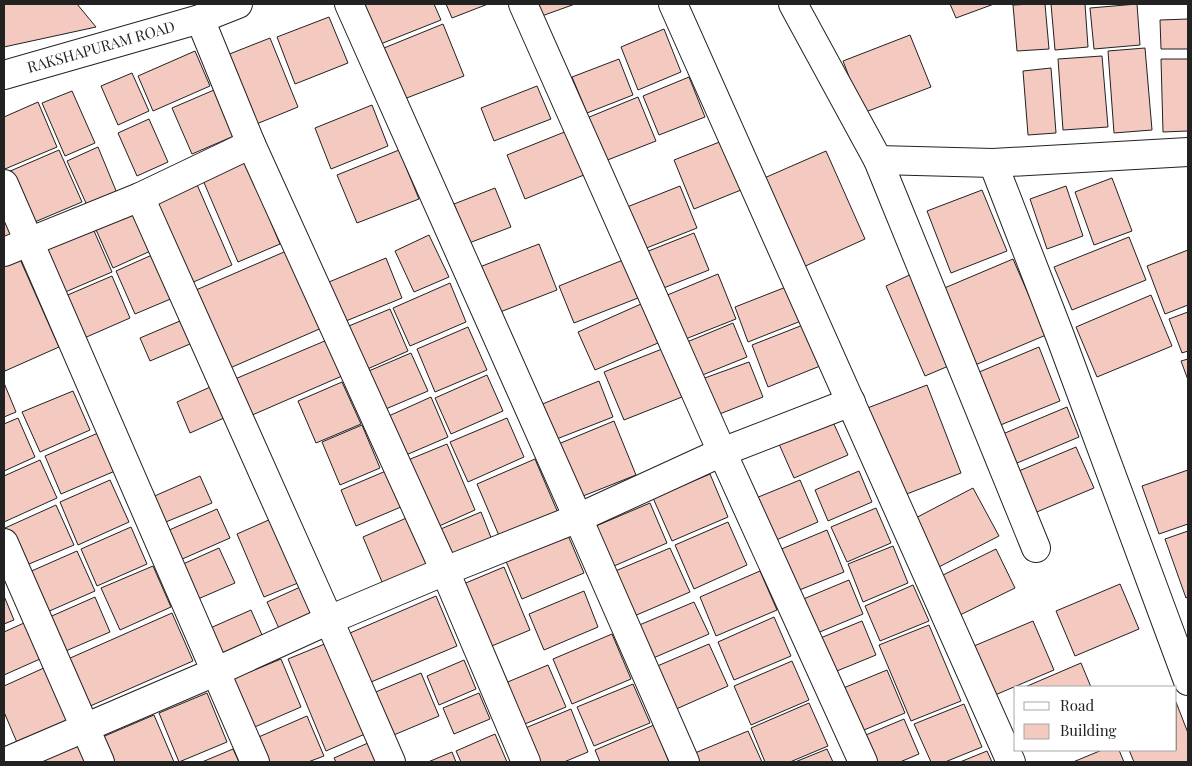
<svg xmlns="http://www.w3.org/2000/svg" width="1192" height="766" font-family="'Playfair Display',serif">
  <rect width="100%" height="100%" fill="#fff"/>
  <path fill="#f3c9c0" stroke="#222" d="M4,4H77L96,27L4,47Z
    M357,4H434L441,20L373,47Z
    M446,4H488L452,18Z
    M534,4H575L539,17Z
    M950,4H994L956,18Z
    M1033,4H1045L1049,49L1017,51L1013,5Z
    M1051,4H1085L1088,47L1055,50Z
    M1137,4L1140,45L1094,49L1090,8Z
    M329,17L348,63L295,84L277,37Z
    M1188,19V49H1161L1160,20Z
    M443,24L464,76L404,99L384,48Z
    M664,29L681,72L638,90L621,47Z
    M910,35L931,87L863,113L843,61Z
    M270,38L298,107L254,125L227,55Z
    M1145,48L1152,130L1114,133L1108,51Z
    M195,51L210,86L153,111L138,76Z
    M1102,56L1108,127L1063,130L1058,59Z
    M619,59L633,95L587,113L572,77Z
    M1161,59H1188V131L1163,132Z
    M1051,68L1056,133L1028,135L1023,71Z
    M132,73L149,111L118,125L101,86Z
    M689,77L705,117L659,135L643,96Z
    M537,86L551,119L494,141L481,108Z
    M214,90L234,136L192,154L172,108Z
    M72,91L95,143L65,156L42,103Z
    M638,97L656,141L605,161L587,118Z
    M38,102L57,147L5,169L4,166V117Z
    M372,105L388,146L331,169L315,128Z
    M149,119L168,162L137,176L118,133Z
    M567,131L584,175L525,199L507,155Z
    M722,141L741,190L694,209L674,160Z
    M98,147L119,198L90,212L67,161Z
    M59,150L82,202L30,224L8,172Z
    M399,150L419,199L357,223L337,175Z
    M826,151L865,239L801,268L762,179Z
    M244,159L280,244L238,262L202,178Z
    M1112,178L1132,231L1094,245L1075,192Z
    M195,180L232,265L189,284L153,198Z
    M680,186L697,228L644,249L627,207Z
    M1066,186L1083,236L1047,249L1030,199Z
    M495,188L511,227L469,243L454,204Z
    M982,190L1007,251L951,273L927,211Z
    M136,204L155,249L113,268L93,223Z
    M4,216L16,243L4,248Z
    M91,224L112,272L63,293L42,246Z
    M694,233L709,270L661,289L646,252Z
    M429,235L449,277L414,292L395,251Z
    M1129,237L1146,280L1072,310L1054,267Z
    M539,244L557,290L495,314L477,268Z
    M291,249L324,327L230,368L196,290Z
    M1188,250V305L1165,314L1147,266Z
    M161,251L180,295L135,314L116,271Z
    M19,257L59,347L5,371L4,367V264Z
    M386,258L402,298L346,321L329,282Z
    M1013,259L1046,335L968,368L935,292Z
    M623,260L638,298L574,323L559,286Z
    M918,271L958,362L925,376L886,286Z
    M718,274L736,319L683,340L665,296Z
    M112,276L130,318L82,339L63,297Z
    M450,283L466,322L410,346L393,308Z
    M786,287L801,321L748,342L735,307Z
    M1151,295L1172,346L1097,377L1076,327Z
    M641,304L658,343L595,370L578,332Z
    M390,309L408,351L363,371L344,328Z
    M1188,312V351L1182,353L1169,319Z
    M187,318L197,341L150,361L140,338Z
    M733,323L747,357L700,376L687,342Z
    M808,323L825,364L768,387L752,345Z
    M468,327L487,370L435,392L417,349Z
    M327,340L342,376L250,416L235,379Z
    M1039,347L1060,401L993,428L972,375Z
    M662,349L682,397L624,420L604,372Z
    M411,353L428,391L381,411L364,373Z
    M1188,359V380L1181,361Z
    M749,362L763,397L717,415L702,379Z
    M487,375L503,411L451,434L435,398Z
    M599,381L613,417L554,440L540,405Z
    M342,382L361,424L316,443L298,401Z
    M4,383L16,412L4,417Z
    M219,383L233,414L190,433L177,402Z
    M927,385L961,473L899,497L865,409Z
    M73,391L90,430L40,452L22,412Z
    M431,397L448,437L399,458L382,419Z
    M1067,407L1079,437L1010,466L998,436Z
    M18,418L35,457L4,471V424Z
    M507,418L524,457L468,482L450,442Z
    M614,421L636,475L578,498L556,445Z
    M833,422L848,455L794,478L779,444Z
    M362,425L380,468L340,485L322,442Z
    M98,433L115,471L61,494L45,456Z
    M447,444L475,510L437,527L408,460Z
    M1076,447L1094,488L1032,514L1014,473Z
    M535,459L558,513L500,538L477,484Z
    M40,460L57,498L4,522V476Z
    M393,468L408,504L356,526L341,490Z
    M1188,470V524L1159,534L1142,486Z
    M859,471L872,502L828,521L815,490Z
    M710,474L728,517L672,541L653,498Z
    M200,476L212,503L161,524L150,498Z
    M110,480L129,522L78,545L60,502Z
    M800,480L818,522L774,541L756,498Z
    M973,488L999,536L933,570L908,522Z
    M650,503L667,543L614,566L596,526Z
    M56,505L74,545L22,567L5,528Z
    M876,508L891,543L847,562L831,527Z
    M217,509L230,538L180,560L167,531Z
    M481,512L492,540L448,560L436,531Z
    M411,516L434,568L385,589L363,537Z
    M271,519L298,583L264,597L237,534Z
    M728,522L747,565L694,589L675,545Z
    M131,527L147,564L97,586L81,549Z
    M827,530L844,572L797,591L779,550Z
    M1188,531V597L1186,598L1165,539Z
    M567,533L584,573L522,599L505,559Z
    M893,546L908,583L863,602L848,564Z
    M219,548L235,583L198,599L183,564Z
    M670,548L690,592L632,617L613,572Z
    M996,549L1015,588L960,615L941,576Z
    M77,551L95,591L45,613L27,573Z
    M153,566L171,607L120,630L101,588Z
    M504,567L530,630L487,648L461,585Z
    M760,571L777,610L716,636L700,597Z
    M849,580L863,614L815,634L801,600Z
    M307,584L322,617L282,635L267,602Z
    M1120,584L1139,629L1075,656L1056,611Z
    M913,585L929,621L880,641L865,606Z
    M584,591L598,627L544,650L529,614Z
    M4,596L14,620L4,624Z
    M436,596L457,646L371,682L350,633Z
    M95,597L110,632L61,653L45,619Z
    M694,602L709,634L651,659L637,626Z
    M251,610L266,644L223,663L208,629Z
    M172,613L193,661L88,707L68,659Z
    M774,617L791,656L734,680L718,642Z
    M862,621L876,655L832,673L818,639Z
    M1033,621L1054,670L995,695L974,646Z
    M24,623L40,659L4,675V632Z
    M929,625L961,701L911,721L879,645Z
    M612,634L631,679L572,704L553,659Z
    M327,643L365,734L326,751L288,659Z
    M709,644L728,686L674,710L655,667Z
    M281,659L301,707L250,729L230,680Z
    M464,660L476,689L439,705L427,676Z
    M792,661L809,700L751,725L734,686Z
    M1081,663L1091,687H1025Z
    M548,665L566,707L520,726L503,684Z
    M46,667L73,729L21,752L4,712V686Z
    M887,670L905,713L859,732L841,689Z
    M421,673L439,716L389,737L371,694Z
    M633,684L650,723L594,746L577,707Z
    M207,693L227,742L179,762L159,713Z
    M479,693L490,719L454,734L443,708Z
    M1176,702L1188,733V762H1134L1129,750H1176Z
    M809,703L828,746L790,762H765L751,728Z
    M964,704L982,747L945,762H931L914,724Z
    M571,709L588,752L564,762H537L523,729Z
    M154,715L174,762H110L100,738Z
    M307,716L324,756L308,762H264L254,739Z
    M904,719L919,754L900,762H871L861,737Z
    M654,725L669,762H600L595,750Z
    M748,731L762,762H698L695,753Z
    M495,734L507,762H461L456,751Z
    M79,739L90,762H25Z
    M377,739L387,762H336L334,758Z
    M233,749L239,762H202Z
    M827,749L833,762H795Z
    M1102,750H1119L1124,762H1073Z
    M987,751L992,762H960Z
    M452,752L456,762H428Z"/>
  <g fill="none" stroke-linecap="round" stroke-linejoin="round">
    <g stroke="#222" stroke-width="30">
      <g id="minor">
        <path d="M349,4L578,518L685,762"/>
        <path d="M523,4L722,452L863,762"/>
        <path d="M673,4L1011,762"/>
        <path d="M793,4L878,160L1036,548"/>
        <path d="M200,19L251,144L445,571L526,762"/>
        <path id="s1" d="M4,75L200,19L238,4"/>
        <path d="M878,160L993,163L1188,152"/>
        <path d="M993,163L1060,336L1188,681"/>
        <path d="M4,184L255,762"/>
        <path d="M140,197L329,620L391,762"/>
        <path d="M4,252L140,197L251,144"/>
        <path d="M4,543L100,762"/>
        <path d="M5,762L215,672L329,620L445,571L578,518L722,452L851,402"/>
      </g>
    </g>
    <use href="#minor" stroke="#fff" stroke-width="28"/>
  </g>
  <g text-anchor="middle" stroke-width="4" stroke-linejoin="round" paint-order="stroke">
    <g font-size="15" fill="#222" stroke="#fff">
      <text dy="5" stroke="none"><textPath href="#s1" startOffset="101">RAKSHAPURAM ROAD</textPath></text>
    </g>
  </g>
  <rect width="1192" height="766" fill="none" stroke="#222222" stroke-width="10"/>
  <rect x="1014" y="686" width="162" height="65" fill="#ffffff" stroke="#a7a7a7"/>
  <rect x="1024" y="702" width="25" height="8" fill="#ffffff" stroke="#a7a7a7"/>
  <text x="1060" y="711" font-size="15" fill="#222222">Road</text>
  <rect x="1024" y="724" width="25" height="15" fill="#f3c9c0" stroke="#a7a7a7"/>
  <text x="1060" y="736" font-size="15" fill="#222222">Building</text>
</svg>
